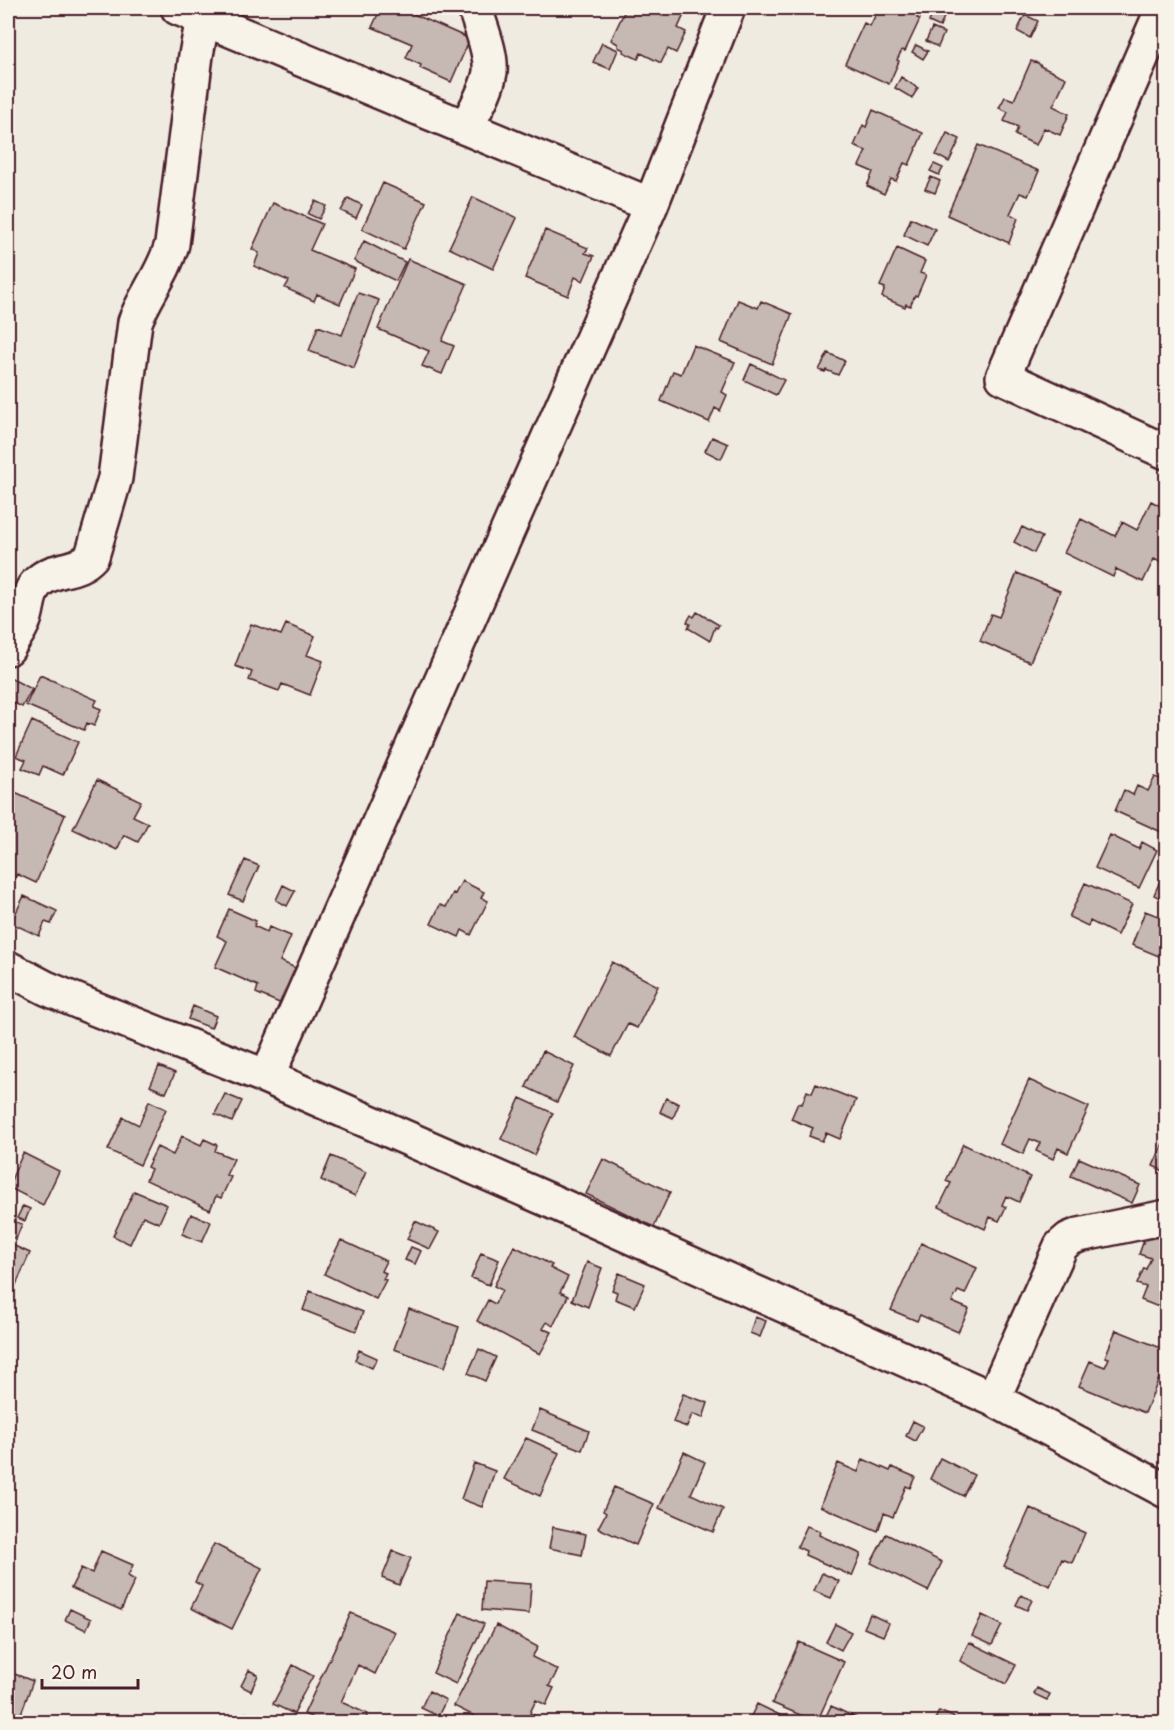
<svg xmlns="http://www.w3.org/2000/svg" width="1174" height="1730" font-family="'Playpen Sans',sans-serif">
  <rect width="100%" height="100%" fill="#f0ebe0"/>
  <filter id="ink" filterUnits="userSpaceOnUse"><feTurbulence type="fractalNoise" baseFrequency=".0167" numOctaves="2"/><feDisplacementMap in="SourceGraphic" scale="12" xChannelSelector="R" yChannelSelector="G"/><feConvolveMatrix kernelMatrix="1 2 1 2 8 2 1 2 1" color-interpolation-filters="sRGB"/></filter>
  <g filter="url(#ink)">
    <path fill="#c6b8b3" stroke="#4a1f2b" stroke-width="1.5" d="M381,8H400L470,39L451,82L420,68L421,65L406,58L412,44L372,27Z
      M626,8H687L678,28L686,32L676,53L668,49L661,63L641,53L638,59L623,52L624,50L618,47V44L611,40Z
      M879,8H910L920,12L917,18L920,19L905,51L902,50L897,60L899,61L889,84L845,64L864,23L870,26Z
      M933,12L944,17L940,27L929,22Z
      M1025,15L1038,21L1030,38L1017,31Z
      M932,28L944,33L938,47L926,41Z
      M602,43L618,50L610,69L593,62Z
      M916,45L928,51L923,59L912,52Z
      M1031,61L1038,63L1042,67L1066,78L1053,106L1069,114L1060,135L1044,128L1036,145L1015,135L1018,127L1004,121L1008,112L999,108L1005,97L1014,100Z
      M901,77L918,88L912,98L895,88Z
      M873,110L923,133L909,165L904,163L896,181L891,179L884,194L867,186L873,172L859,166L866,151L854,146L863,125L866,127Z
      M947,133L960,139L949,162L936,155Z
      M978,145L1039,171L1028,196L1020,193L1010,214L1018,218L1009,243L947,215Z
      M934,164L943,168L939,175L930,171Z
      M931,177L940,181L935,193L925,189Z
      M383,183L426,202L404,249L362,229Z
      M473,197L517,218L493,269L449,248Z
      M348,198L362,205L356,218L341,211Z
      M315,201L326,206L319,219L308,214Z
      M273,203L322,224L310,250L355,269L340,304L317,294L314,301L285,288L289,281L254,266L259,253L252,249Z
      M911,218L935,229L927,246L904,235Z
      M545,230L588,248L585,253L594,256L583,281L575,277L568,296L525,278Z
      M364,241L405,262L396,281L354,261Z
      M897,248L925,261L920,273L926,275L917,296L915,295L910,306L906,304L905,307L882,297L885,288L880,286Z
      M408,259L467,284L442,341L454,346L442,374L422,366L429,351L378,329Z
      M358,293L379,300L354,368L309,351L318,326L342,335Z
      M738,300L758,308L761,301L792,314L772,364L721,342Z
      M693,345L735,362L722,392L727,395L720,411L715,408L709,422L661,401L673,371L681,374Z
      M828,353L845,361L838,375L826,370L825,372L819,370Z
      M751,364L784,380L776,395L744,380Z
      M712,437L728,444L721,459L705,451Z
      M1151,501L1166,509V565L1154,559L1143,582L1116,569L1113,577L1064,553L1081,519L1115,536L1122,522L1137,530Z
      M1022,527L1042,537L1034,553L1014,542Z
      M1017,573L1060,591L1030,662L980,641L991,614L999,617Z
      M697,612L719,625L717,628L715,627L710,641L688,628L690,624L687,622L691,615L694,617Z
      M251,624L281,635L286,624L315,636L307,655L323,661L310,695L282,684L279,691L249,680L252,672L235,666Z
      M40,675L97,700L94,706L101,709L94,726L87,723L84,730L26,705Z
      M10,678L32,689L22,707L8,700V684Z
      M32,721L78,742L63,775L43,766L39,775L22,768L26,760L16,756Z
      M1166,766V834L1115,811L1124,790L1133,795L1137,786L1148,791L1155,777L1161,779Z
      M97,780L141,801L133,816L148,823L138,842L124,835L117,850L73,829Z
      M8,790L65,815L36,883L17,874L8,893Z
      M1110,835L1139,849L1142,842L1157,850L1139,888L1095,868Z
      M245,860L259,866L243,901L229,895Z
      M1166,867V901L1154,895Z
      M462,881L484,892L481,898L488,901L471,935L462,930L459,937L431,924L440,905L446,907L453,893L455,894Z
      M1085,883L1132,904L1117,935L1090,921L1088,926L1069,917Z
      M283,885L295,891L287,906L276,900Z
      M24,896L57,911L51,924L45,922L39,936L11,923Z
      M229,909L256,921L254,926L267,932L269,927L291,936L280,961L300,970L284,1005L256,993L258,986L215,967L227,941L217,936Z
      M1145,911L1166,919V959L1132,945Z
      M612,962L658,986L637,1028L628,1024L611,1056L574,1037Z
      M193,1006L216,1016L211,1028L188,1019Z
      M543,1051L574,1066L557,1102L526,1087Z
      M159,1066L175,1073L166,1093L150,1086Z
      M1029,1080L1089,1107L1068,1153L1058,1148L1053,1159L1036,1151L1040,1143L1030,1139L1023,1154L1000,1144Z
      M816,1084L856,1100L840,1139L826,1133L822,1141L809,1136L813,1128L791,1119L798,1103L802,1104L807,1091L812,1093Z
      M225,1094L242,1101L232,1122L215,1114Z
      M520,1098L553,1113L534,1155L501,1139Z
      M666,1098L679,1104L673,1118L660,1112Z
      M149,1101L166,1109L140,1165L108,1150L123,1117L139,1125Z
      M182,1136L201,1145L204,1139L217,1145L215,1151L234,1159L226,1175L231,1177L221,1198L216,1196L210,1210L146,1180L151,1169L147,1167L157,1147L173,1155Z
      M1166,1137V1172L1153,1166Z
      M963,1144L1030,1177L1019,1202L1006,1196L1002,1205L1006,1207L999,1221L990,1217L985,1229L939,1207L951,1183L946,1181Z
      M23,1153L59,1171L43,1205L8,1187Z
      M331,1156L366,1172L355,1196L321,1180Z
      M1079,1158L1140,1185L1132,1203L1071,1176Z
      M603,1159L670,1192L654,1227L586,1194Z
      M134,1191L167,1205L159,1223L143,1216L130,1244L113,1236Z
      M23,1206L30,1209L25,1221L17,1218Z
      M191,1214L211,1222L202,1242L182,1234Z
      M10,1220L22,1224L16,1239L8,1236V1226Z
      M415,1221L439,1232L430,1249L407,1239Z
      M1148,1229L1166,1236V1310L1141,1300L1146,1287L1137,1284L1144,1268L1146,1269L1151,1258L1139,1254Z
      M341,1240L386,1261L381,1271L386,1273L383,1279L386,1280L376,1299L324,1274Z
      M921,1243L977,1268L965,1294L958,1291L952,1302L969,1309L958,1332L920,1315L917,1321L891,1310Z
      M10,1244L30,1253L8,1303V1250Z
      M514,1246L552,1265L550,1268L568,1277L560,1292L568,1296L553,1326L547,1322L543,1329L552,1332L540,1354L477,1321L488,1300L495,1304L502,1290L494,1286Z
      M411,1247L421,1251L415,1264L405,1260Z
      M481,1253L499,1260L489,1285L471,1278Z
      M587,1262L602,1268L588,1307L572,1300Z
      M619,1273L645,1284L635,1307L615,1299L617,1292L612,1290Z
      M310,1291L363,1312L356,1331L303,1310Z
      M409,1309L459,1327L445,1367L394,1349Z
      M755,1317L766,1321L760,1337L750,1333Z
      M1116,1330L1166,1350V1361L1145,1413L1079,1386L1090,1361L1105,1367L1109,1358L1105,1357Z
      M479,1349L496,1357L485,1381L468,1373Z
      M359,1350L377,1358L372,1368L355,1360Z
      M683,1394L708,1403L703,1418L692,1414L687,1427L673,1422Z
      M540,1410L589,1431L582,1450L532,1430Z
      M913,1421L923,1426L915,1441L906,1436Z
      M526,1438L559,1453L540,1496L504,1479Z
      M684,1452L705,1462L691,1494L723,1509L713,1532L659,1508Z
      M940,1458L974,1475L963,1496L930,1479Z
      M863,1459L890,1471L892,1467L915,1477L910,1488L906,1486L893,1517L884,1513L878,1531L820,1506L838,1463L858,1472Z
      M474,1463L495,1471L482,1507L461,1499Z
      M614,1487L654,1504L636,1545L598,1528L606,1513L603,1511Z
      M1030,1508L1085,1533L1072,1563L1062,1559L1050,1586L1004,1566Z
      M807,1526L820,1531L819,1535L861,1554L852,1576L805,1555L806,1551L797,1547Z
      M553,1527L586,1534L582,1555L549,1548Z
      M886,1534L942,1562L928,1591L871,1563Z
      M214,1544L262,1568L232,1629L191,1608L202,1586L195,1582Z
      M101,1551L133,1565L128,1576L135,1580L121,1610L71,1588L81,1568L92,1573Z
      M393,1551L411,1558L399,1585L382,1578Z
      M822,1573L839,1581L831,1598L814,1591Z
      M484,1581L531,1584L529,1614L482,1610Z
      M1021,1595L1032,1600L1027,1610L1016,1605Z
      M70,1609L91,1619L86,1630L65,1620Z
      M351,1613L395,1632L375,1674L358,1665L341,1702L368,1714L364,1722H321L304,1714Z
      M460,1613L484,1624L456,1684L433,1673Z
      M870,1614L889,1623L883,1636L864,1628Z
      M982,1615L1002,1625L992,1645L972,1636Z
      M835,1624L851,1632L841,1650L826,1642Z
      M496,1625L538,1647L532,1657L558,1670L549,1686L554,1688L546,1705L536,1700L530,1713L539,1718L537,1722H486L454,1706Z
      M799,1642L844,1662L817,1722L772,1703Z
      M969,1642L1016,1665L1006,1684L960,1661Z
      M293,1665L313,1676L297,1705L296,1708H297L294,1714L273,1704Z
      M249,1670L258,1675L251,1691L241,1686Z
      M12,1673L33,1681L18,1722H8V1685Z
      M1037,1688L1050,1694L1047,1700L1034,1694Z
      M429,1691L446,1700L438,1716L421,1708Z
      M757,1704L786,1718L783,1722H748Z
      M831,1706L865,1722H823Z
      M939,1711L965,1722H934Z
      M246,1713L259,1722H240Z"/>
    <g fill="none" stroke-linecap="round" stroke-linejoin="round">
      <g stroke="#4a1f2b" stroke-width="38">
        <path id="minor" d="M178,8L651,205
          M1163,8L1003,377L1166,452
          M466,128C474,111 487,91 490,72C492,53 480,26 475,8
          M8,648C13,639 20,631 24,620C29,607 27,592 38,582C55,566 76,574 92,556L115,478L135,322C145,295 164,273 172,244L196,55L203,18
          M8,968L46,988L96,1009L267,1077L553,1202L993,1399L1166,1491
          M267,1077L651,205L728,8
          M993,1399L1061,1246L1069,1239L1079,1235L1166,1217"/>
      </g>
      <use href="#minor" stroke="#f7f3e8" stroke-width="33"/>
    </g>
  </g>
  <rect width="1174" height="1730" fill="none" stroke="#f7f3e8" stroke-width="30"/>
  <rect x="15" y="15" width="1144" height="1700" fill="none" stroke="#4a1f2b" stroke-width="2" filter="url(#ink)"/>
  <path d="M42 1679v9h96v-9" fill="none" stroke="#4a1f2b" stroke-width="3"/>
  <text x="51" y="1679" font-size="18" fill="#4a1f2b" stroke="#f7f3e8" stroke-width="4.5" paint-order="stroke">20 m</text>
</svg>
